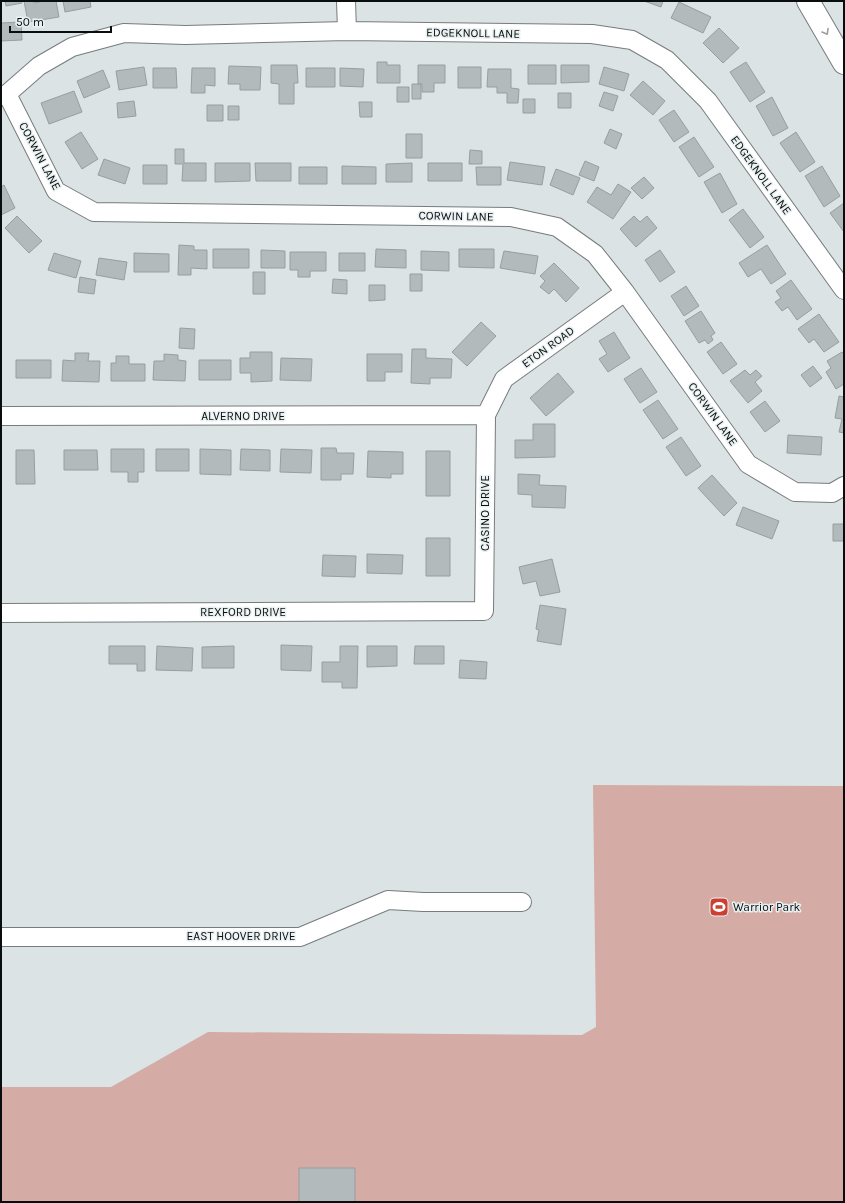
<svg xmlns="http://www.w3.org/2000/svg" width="845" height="1203" font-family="Karla,sans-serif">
  <rect width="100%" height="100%" fill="#dce3e4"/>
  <path fill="#d4aba5" d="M593,785L844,786V1202H1V1087H111L208,1032L582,1035L596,1027Z"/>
  <path fill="#b3babb" stroke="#979e9f" d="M5,1H21L22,3L6,6Z
    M24,1H34V3L44,1H56L59,17L28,22Z
    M63,1H90L91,7L65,12Z
    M644,1H663L661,7Z
    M679,2L711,17L703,33L671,18Z
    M21,22L22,40L1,41V23Z
    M719,28L739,48L723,63L703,43Z
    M377,62H387V65H400V83H377Z
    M746,62L765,92L750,102L730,72Z
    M271,65H297L298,83H294V104H279V84L271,83Z
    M418,65H445V83H434V92H422V84H418Z
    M528,65H556V84H528Z
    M561,65H589V82L561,83Z
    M229,66L261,67L260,90H240V84H228Z
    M144,67L147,85L119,90L116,71Z
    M458,67H481V88H458Z
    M604,67L629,74L624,91L599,84Z
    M153,68H176L177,88H153Z
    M192,68H215V86L205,85V93H191Z
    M306,68H335V87H306Z
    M340,68L364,69L363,87L340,86Z
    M488,69H511V88L519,89L518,103H507V93H497V87H487Z
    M103,70L110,87L84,98L77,81Z
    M643,81L665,101L653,115L630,95Z
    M412,84H421V99H412Z
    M397,87H409V102H397Z
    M74,91L82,112L49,124L41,103Z
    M604,92L618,96L613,111L599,106Z
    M558,93H571V108H558Z
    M772,97L788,128L773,136L756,106Z
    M523,99H535V113H523Z
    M134,101L136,116L118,118L117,103Z
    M359,102H372V117H360Z
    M207,105H223V121H207Z
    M228,106H239V120H228Z
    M674,110L689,132L674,142L659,120Z
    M610,129L622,134L616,149L604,143Z
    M81,132L98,159L82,169L65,142Z
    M796,132L815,162L800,172L780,143Z
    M406,134H422V158H406Z
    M694,137L714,167L699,177L679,147Z
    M175,149H184V163H206V181H182L183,164H175Z
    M470,150L482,151V164H469Z
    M104,159L130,168L125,184L98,175Z
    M585,161L599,167L594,181L579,175Z
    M510,162L545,167L542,185L507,180Z
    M215,163H250V181L215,182Z
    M255,163H291V181H256Z
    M412,163V182H386V164Z
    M428,163H462V181H428Z
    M143,165H167V184H143Z
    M342,166L376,167V184H342Z
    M822,166L840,196L824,207L805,176Z
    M299,167H327V184H299Z
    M476,167H501V185H477Z
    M556,169L580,178L573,195L550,185Z
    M720,173L737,204L722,213L704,182Z
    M644,177L654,188L642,199L631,188Z
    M618,184L631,192L613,219L587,202L597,187L611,195Z
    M4,185L15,208L1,215V187Z
    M844,203V232L830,213Z
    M743,209L764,237L750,248L729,220Z
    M17,216L42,241L29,253L5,228Z
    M634,216L640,222L647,216L657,228L636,247L620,229Z
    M179,245L194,246V250H207V269L191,268V275H178Z
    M767,245L786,274L771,284L761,269L748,277L739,263Z
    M213,249H249V268H213Z
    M376,249L406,250V268L375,267Z
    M459,249H494V268L459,267Z
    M261,250L285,251V268H261Z
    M660,250L675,272L660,282L645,260Z
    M421,251L449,252V271L421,270Z
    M504,251L538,256L535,274L500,268Z
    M290,252H326V271H310V277H298V270H290Z
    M54,253L81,261L76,278L48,270Z
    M134,253L169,254V272H134Z
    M339,253H365V271H339Z
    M99,258L127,262L124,280L96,275Z
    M554,263L579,288L566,302L554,289L549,294L540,287L545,281L540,276Z
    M253,272H265V294H253Z
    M410,274H422V291H410Z
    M80,277L96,280L94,294L78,292Z
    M333,279L347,280V294L332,293Z
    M791,280L812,309L797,320L788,307L782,311L775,302L781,298L776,291Z
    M369,285H385V300L369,301Z
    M686,286L699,306L684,316L671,296Z
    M701,311L715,333L711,336L713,340L708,344L705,340L699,343L685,321Z
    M819,314L839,342L824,352L814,339L809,343L798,329Z
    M481,322L496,336L467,366L452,352Z
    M180,328L195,329L194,349L179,348Z
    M614,332L630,358L608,372L599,359L607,354L599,341Z
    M721,342L737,364L723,374L707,352Z
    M412,349H426V358L452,359L451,378H430V384L411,383Z
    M250,352H272V381L251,382V373H240V358H250Z
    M842,352L844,354V384L836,389L826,372L831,368L827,361Z
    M75,353H89L88,361H100L99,382L62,381L63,360L75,361Z
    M164,354L178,355V360L186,361L185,381L153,380L154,361H164Z
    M367,354H402V372H385V381H367Z
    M116,356H129V364H145V381H111V363H116Z
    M281,358L312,359L311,381L280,380Z
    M16,360H51V378H16Z
    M199,360H231V380H199Z
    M813,366L822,378L810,387L801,375Z
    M641,368L657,392L640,403L624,379Z
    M745,370L750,375L756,370L762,376L755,382L762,391L748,403L730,381Z
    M558,373L574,392L546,416L530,398Z
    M839,396L844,397V433L839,432L842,419L835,418Z
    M658,400L678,429L663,439L643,410Z
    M765,401L780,421L765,432L750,412Z
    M533,424H555V457L515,458V440H533Z
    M788,435L822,437L821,455L787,453Z
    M681,437L701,466L686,476L666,447Z
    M321,448H336L337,453H354L353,474H341V480H321Z
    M111,449H144V472H138V482H128V472H111Z
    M156,449H189V471H156Z
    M200,449L231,450V475L200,474Z
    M241,449L270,450V471L240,470Z
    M281,449L312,450L311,473L280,472Z
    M16,450H34L35,484H16Z
    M64,450H97L98,470H64Z
    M368,451L403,452V474H391V478L367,477Z
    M426,451H450V496H426Z
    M518,474L540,475L539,485L566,486L565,508L532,507V495L518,494Z
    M712,475L737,503L724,516L698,488Z
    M743,507L779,521L772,539L736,525Z
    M833,524H844V541H833Z
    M426,538H450V576H426Z
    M367,554L403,555L402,574L367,573Z
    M323,555L356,556L355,577L322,576Z
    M552,559L560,592L540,596L536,581L523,584L519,567Z
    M540,605L566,609L561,645L537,641L539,630L536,629Z
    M281,645L312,646L311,671L281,670Z
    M109,646H145V671H137V664H109Z
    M157,646L193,648L192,671L156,670Z
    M234,646V668H202V647Z
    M340,646H358L357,688H342V682H322V662H340Z
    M367,646H397V666L367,667Z
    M415,646H444V664H414Z
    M460,660L487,662L486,679L459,678Z
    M299,1168H355V1202H299Z"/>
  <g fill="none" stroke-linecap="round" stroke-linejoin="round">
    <g stroke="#767c7e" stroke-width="20">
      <path id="minor" d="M346,1L347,31
        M7,94L56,191L94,212L511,217L557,227L595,254L625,292L748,464L795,492L832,493L844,486
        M1,96L7,94L39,66L72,47L124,33L185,35L347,31L592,34L632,40L667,60L708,101L844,290
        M1,416L486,415
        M1,613L484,611L486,415L504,379L625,292
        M1,937H300L388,900L423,902H522"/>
    </g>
    <g stroke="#767c7e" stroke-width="24">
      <path id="highway" d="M808,1L844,63"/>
    </g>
    <use href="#minor" stroke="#fff" stroke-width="18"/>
    <use href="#highway" stroke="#fff" stroke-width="22"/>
  </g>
  <defs><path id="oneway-chevron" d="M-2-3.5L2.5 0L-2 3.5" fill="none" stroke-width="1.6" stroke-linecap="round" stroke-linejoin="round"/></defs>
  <use stroke="#9d9e9e" href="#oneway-chevron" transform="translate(826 32) rotate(60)"/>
  <defs>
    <g id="stadium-square" transform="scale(1)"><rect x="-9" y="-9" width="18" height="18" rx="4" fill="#cc3f32" stroke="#e9f0f2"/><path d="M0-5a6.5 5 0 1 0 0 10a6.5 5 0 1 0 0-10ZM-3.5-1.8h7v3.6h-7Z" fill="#fff"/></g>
  </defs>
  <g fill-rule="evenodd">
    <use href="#stadium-square" x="719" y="907"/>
  </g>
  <g text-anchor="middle" stroke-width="3" stroke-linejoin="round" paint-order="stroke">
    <g font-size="12" fill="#0a0d0d" stroke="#e9f0f2">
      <text transform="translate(473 33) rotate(1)" y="4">EDGEKNOLL LANE</text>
      <text transform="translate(40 156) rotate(62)" y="4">CORWIN LANE</text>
      <text transform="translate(761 175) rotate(54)" y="4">EDGEKNOLL LANE</text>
      <text transform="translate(456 216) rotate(1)" y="4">CORWIN LANE</text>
      <text transform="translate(548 347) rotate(-36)" y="4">ETON ROAD</text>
      <text transform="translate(713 414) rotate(54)" y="4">CORWIN LANE</text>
      <text x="243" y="420">ALVERNO DRIVE</text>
      <text transform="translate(485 513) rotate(-90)" y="4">CASINO DRIVE</text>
      <text x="243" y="616">REXFORD DRIVE</text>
      <text x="241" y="940">EAST HOOVER DRIVE</text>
    </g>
    <g font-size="12" fill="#0a0d0d" stroke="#e9f0f2" text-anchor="start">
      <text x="733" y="911">Warrior Park</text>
    </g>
  </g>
  <rect width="845" height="1203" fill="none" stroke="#0a0d0d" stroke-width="4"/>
  <path d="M10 26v6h101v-6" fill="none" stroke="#0a0d0d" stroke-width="2"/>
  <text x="16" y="26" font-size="12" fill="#0a0d0d" stroke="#e9f0f2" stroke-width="3" paint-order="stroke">50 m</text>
</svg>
